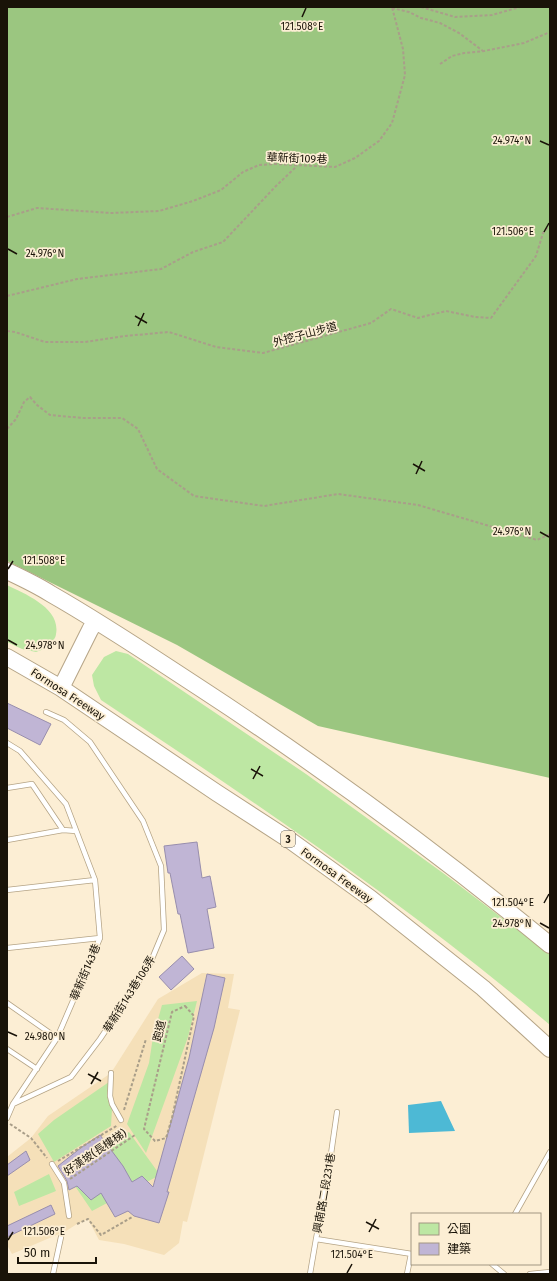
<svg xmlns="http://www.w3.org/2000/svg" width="557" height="1281" font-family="'Fira Sans','Noto Sans TC',sans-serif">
  <rect width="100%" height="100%" fill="#fceed4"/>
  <path fill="#f5e0b9" d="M202,973L234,974L228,1008L240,1010L187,1222L183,1221L179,1243L164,1255L124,1244L99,1240L88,1219L77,1224L66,1231L12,1254L7,1245V1157L31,1138L48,1116L111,1073L158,999Z"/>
  <path fill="#bde7a3" d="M7,585C25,594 61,608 56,634C56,638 51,643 49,647L36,652L22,649L7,642Z
    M116,651L128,654L306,774L443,873L547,952L550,955V1025C409,906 255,802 101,700L94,686L92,675L104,657Z
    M197,1001L188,1037L146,1153L127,1124L149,1063L153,1037L162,1005Z
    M109,1082L112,1109L111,1126L54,1162L38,1134L54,1120Z
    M129,1132L160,1175L92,1211L64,1170Z
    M49,1174L56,1191L19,1206L14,1192Z"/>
  <path fill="#9bc680" d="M7,7H550V778L318,726L177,645L7,561Z"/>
  <path fill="#4db9d5" d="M441,1101L455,1131L409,1133L408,1105Z"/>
  <path fill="#c0b5d5" stroke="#988ead" d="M7,703L51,724L40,745L7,728Z
    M197,842L202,878L210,876L216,907L207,909L214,948L188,953L180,914H178L170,873H168L164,846Z
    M182,956L194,969L171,990L159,977Z
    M207,974L225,978L214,1028L167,1192H169L159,1223L134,1216L128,1211L115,1217L101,1193L91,1200L77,1186L69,1190L67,1181L58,1166L82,1147L100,1135L123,1166L132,1182L142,1176L153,1187L189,1058Z
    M26,1151L30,1160L7,1176V1165Z
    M51,1205L55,1214L7,1237V1226Z"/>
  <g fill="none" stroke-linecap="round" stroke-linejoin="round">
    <g stroke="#b5a486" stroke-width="6">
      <path id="service" d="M7,743L20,751L66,804L95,880L100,938L57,1038L13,1104L7,1118
        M7,788L32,784L63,830
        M7,840L63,830L76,831
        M7,890L95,880
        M7,948L100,938
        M7,1003L57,1038
        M7,1049L37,1069
        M111,1073L110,1096L112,1104L121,1120
        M13,1104L71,1077L100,1039L149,966L164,930L161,866L143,821L90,742L64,720L46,712
        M52,1164L64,1183L69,1216
        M515,1214L550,1152
        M316,1239L412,1254
        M492,1264L504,1274
        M53,1274L61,1237
        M310,1274L316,1239L327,1182L337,1112
        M407,1274L411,1254
        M530,1274L550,1272"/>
    </g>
    <g stroke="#b5a486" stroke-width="18">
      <path id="motorway" d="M7,571C22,578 37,585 51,594C102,623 151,656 200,688C321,767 438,853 550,945
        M7,657L61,688L217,793L291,841L370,898L483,988L550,1049
        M61,688L90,630L95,621"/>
    </g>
    <path stroke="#a99e89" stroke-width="2" stroke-dasharray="3 2" stroke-linecap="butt" d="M421,7L455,17L492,15L520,7
      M392,8L409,12L421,18L440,23L459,33L483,51
      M440,64L452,56L464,53L484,51L524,43L550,32
      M7,217L37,208L111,213L159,211L193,201L221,190L243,172L259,165L275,164L335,167L355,158L379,141L392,123L405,75L403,49L392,7
      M7,296L77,279L161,269L193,252L223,242L276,186L297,166
      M7,331L15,332L45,342H85L125,336L169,332L216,347L263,353L371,323L391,309L418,318L446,311L475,317L491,318L536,256L543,233L550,225
      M7,429L16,419L24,402L30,397L37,405L50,415L83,418H122L138,429L157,469L194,496L264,506L338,494L418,505L537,540L550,534
      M185,1006L194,1016L172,1118L166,1138L155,1141L144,1129L172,1012Z
      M124,1110L146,1039
      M10,1124L31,1138L47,1158
      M58,1161L118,1125
      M70,1179L135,1135
      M77,1224L88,1219L101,1235L132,1217"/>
    <use href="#service" stroke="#fff" stroke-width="4.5"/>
    <use href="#motorway" stroke="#fff" stroke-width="16"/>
  </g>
  <path fill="none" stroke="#191308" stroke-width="1.5" d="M302,17L306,8M540,141L549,145M544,232L549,223M8,249L17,254M135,316L147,323M138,326L144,313M413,464L425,471M416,474L422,461M540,532L549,537M8,569L13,561M8,640L17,645M251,769L263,776M253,779L260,766M544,903L549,894M540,923L549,928M8,1032L17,1036M88,1074L101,1081M91,1084L98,1072M366,1222L379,1229M369,1232L376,1219M8,1240L13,1232M347,1273L352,1264"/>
  <g text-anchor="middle" stroke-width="3.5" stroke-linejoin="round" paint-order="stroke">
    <rect fill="#fceed4" stroke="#5d5545" stroke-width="1" x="281" y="831" width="14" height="16" rx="3"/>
    <g font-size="10" font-weight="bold" fill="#191308">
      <text x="288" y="843">3</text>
    </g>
    <g font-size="11" fill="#191308" stroke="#fceed4">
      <text transform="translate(297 158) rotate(2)" y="4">華新街109巷</text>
      <text transform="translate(305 334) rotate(-15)" y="4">外挖子山步道</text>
      <text transform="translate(68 694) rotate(33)" y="4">Formosa Freeway</text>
      <text transform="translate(337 875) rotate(36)" y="4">Formosa Freeway</text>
      <text transform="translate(85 972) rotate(-67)" y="4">華新街143巷</text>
      <text transform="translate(129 994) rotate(-58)" y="4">華新街143巷106弄</text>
      <text transform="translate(159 1031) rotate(-77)" y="4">跑道</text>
      <text transform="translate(95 1152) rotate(-34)" y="4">好漢坡(長樓梯)</text>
      <text transform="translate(324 1193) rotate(-80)" y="4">興南路二段231巷</text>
    </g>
  </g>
  <g font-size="10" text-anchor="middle" fill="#191308" stroke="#fceed4" stroke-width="3.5" stroke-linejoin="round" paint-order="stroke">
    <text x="302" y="30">121.508°E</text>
    <text x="512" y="144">24.974°N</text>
    <text x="513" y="235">121.506°E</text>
    <text x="45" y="257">24.976°N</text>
    <text x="512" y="535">24.976°N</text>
    <text x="44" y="564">121.508°E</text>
    <text x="45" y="649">24.978°N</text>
    <text x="513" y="906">121.504°E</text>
    <text x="512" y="927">24.978°N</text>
    <text x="45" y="1040">24.980°N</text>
    <text x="44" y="1235">121.506°E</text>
    <text x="352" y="1258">121.504°E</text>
  </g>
  <rect width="557" height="1281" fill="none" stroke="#191308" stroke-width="16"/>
  <rect x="411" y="1213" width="130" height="52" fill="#fceed4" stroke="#a19682"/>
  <rect x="419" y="1223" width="20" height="12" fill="#bde7a3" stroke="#a19682"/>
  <text x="447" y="1233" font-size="12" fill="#191308">公園</text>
  <rect x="419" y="1243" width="20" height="12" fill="#c0b5d5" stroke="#a19682"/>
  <text x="447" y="1253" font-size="12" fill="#191308">建築</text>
  <path d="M18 1257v6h78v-6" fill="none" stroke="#191308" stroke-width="2"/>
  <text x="24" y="1257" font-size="12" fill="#191308" stroke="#fceed4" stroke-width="3" paint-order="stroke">50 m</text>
</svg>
